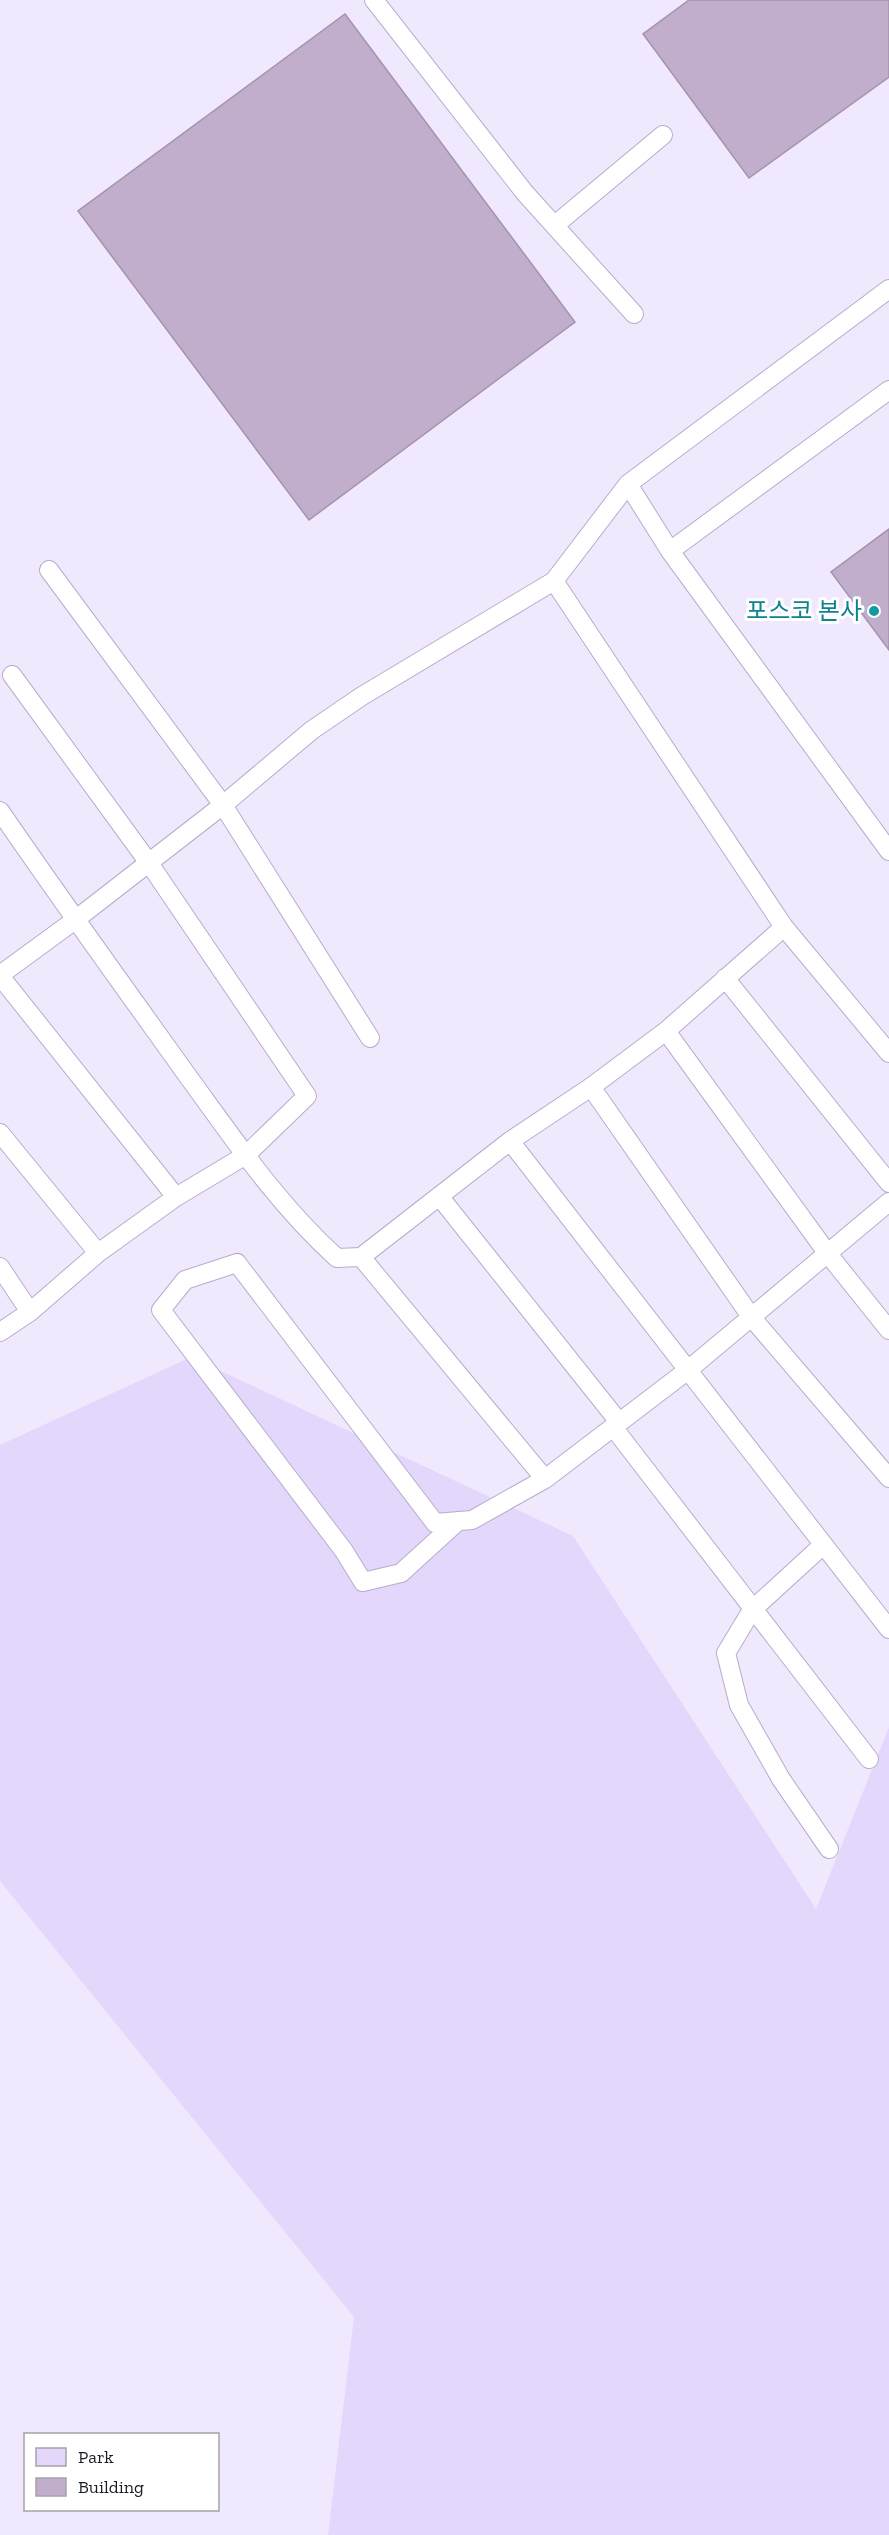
<svg xmlns="http://www.w3.org/2000/svg" width="889" height="2535" font-family="'Zilla Slab','Noto Sans KR',serif">
  <rect width="100%" height="100%" fill="#f0e9fd"/>
  <path fill="#e4d7fc" d="M191,1357L573,1536L816,1909L889,1727V2535H328L354,2317L0,1881V1445Z"/>
  <path fill="#c1aecc" stroke="#a492af" stroke-width="1.5" d="M689,0H889V77L749,178L643,34Z
    M345,14L575,322L309,520L78,211Z
    M889,529V650L831,572Z"/>
  <g fill="none" stroke-linecap="round" stroke-linejoin="round">
    <g stroke="#b7accb" stroke-width="20">
      <path id="service" d="M374,0L525,193L634,314
        M555,225L663,135
        M628,484L670,551L889,851
        M670,551L889,390
        M49,570L223,805L370,1038
        M554,581L784,927L889,1053
        M0,811C61,900 124,987 187,1075C233,1138 278,1205 337,1258L361,1257
        M784,927L666,1031L591,1087L510,1141L361,1257L545,1479L688,1370L889,1202
        M0,975L75,920L223,805L312,730L362,696L554,581L628,484L889,289
        M0,976L176,1197
        M725,978L889,1183
        M666,1031L828,1254L889,1330
        M591,1087L752,1318L889,1478
        M0,1133L98,1253
        M510,1141L889,1629
        M439,1196L619,1422
        M0,1267L30,1312
        M0,1332L30,1312L98,1253L176,1197L246,1155L307,1096L149,863L12,675
        M613,1427L869,1759
        M458,1521L401,1573L363,1582L344,1551L161,1310L185,1280L237,1263L435,1523L472,1520L545,1479
        M823,1545L752,1610L726,1653L739,1705L781,1779L829,1849"/>
    </g>
    <use href="#service" stroke="#fff" stroke-width="18"/>
  </g>
  <circle fill="#0f9aa8" stroke="#fff" stroke-width="2" cx="874" cy="611" r="6"/>
  <g text-anchor="middle" stroke-width="6" stroke-linejoin="round" paint-order="stroke">
    <g font-size="24" fill="#0d838f" stroke="#fff" text-anchor="end">
      <text x="862" y="619">포스코 본사</text>
    </g>
  </g>
  <rect x="24" y="2433" width="195" height="78" fill="#ffffff" stroke="#a5a3a8" stroke-width="1.5"/>
  <rect x="36" y="2448" width="30" height="18" fill="#e4d7fc" stroke="#a5a3a8" stroke-width="1.5"/>
  <text x="78" y="2463" font-size="18" fill="#1d1925">Park</text>
  <rect x="36" y="2478" width="30" height="18" fill="#c1aecc" stroke="#a5a3a8" stroke-width="1.5"/>
  <text x="78" y="2493" font-size="18" fill="#1d1925">Building</text>
</svg>
